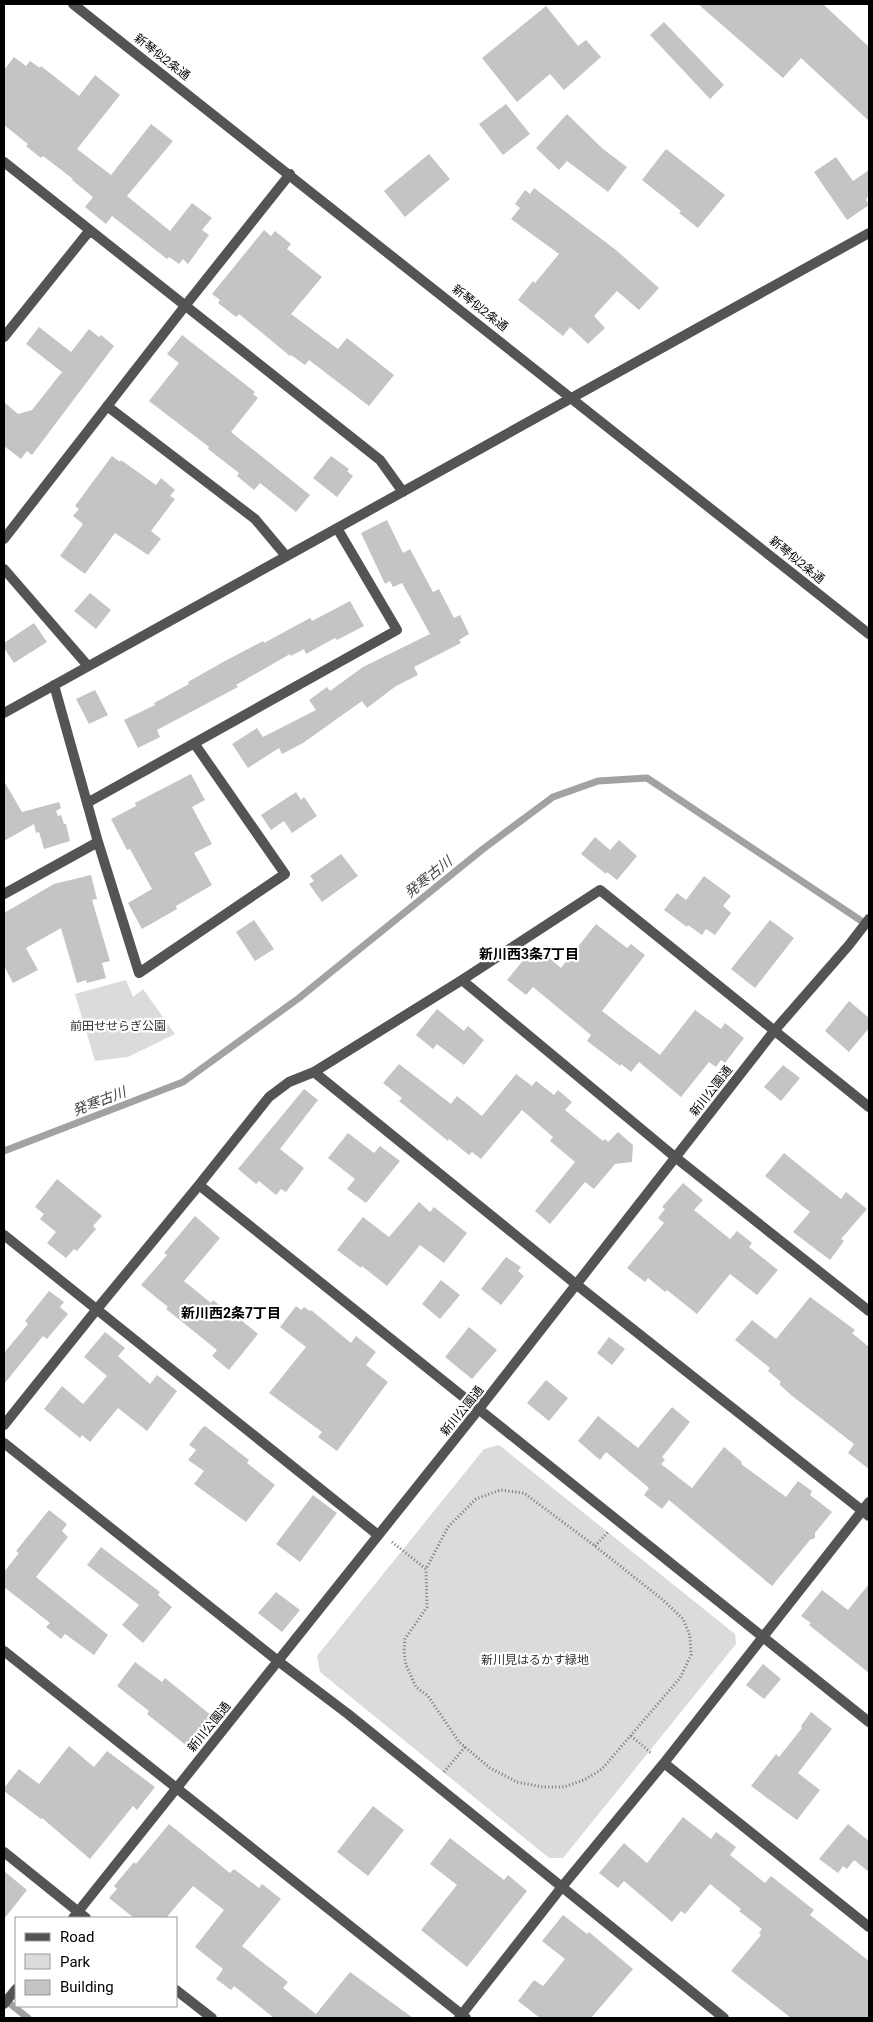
<svg xmlns="http://www.w3.org/2000/svg" width="873" height="2022" font-family="Roboto,'Noto Sans JP',sans-serif">
  <rect width="100%" height="100%" fill="#fff"/>
  <path fill="#dbdbdb" d="M126,980L133,997L143,989L175,1034L128,1057L95,1061L75,994Z
    M499,1445L735,1634L736,1644L563,1858H549L320,1672L317,1656L484,1449Z"/>
  <g fill="none" stroke-linecap="round" stroke-linejoin="round">
    <path stroke="#a2a2a2" stroke-width="7" d="M4,1151L183,1082L299,998L483,849L553,797L598,781L647,778L869,926
      M4,1999L28,2018"/>
  </g>
  <path fill="#c4c4c4" d="M698,4H823L869,47V121L801,58L783,78Z
    M546,6L578,46L586,40L601,57L564,90L550,74L517,102L482,58Z
    M664,22L724,85L710,99L650,35Z
    M14,57L26,66L30,61L40,68L41,66L79,96L95,75L120,95L77,149L111,175L151,124L173,141L127,196L170,231L192,203L212,218L202,230L209,235L188,264L183,259L179,264L169,257L167,259L112,216L106,224L85,207L93,197L72,180L73,179L43,156L41,158L26,146L28,144L4,125V70Z
    M506,104L530,134L503,155L479,124Z
    M567,114L603,149L627,167L608,192L567,161L559,170L536,148Z
    M666,149L725,195L698,228L679,213L681,211L642,180Z
    M429,154L450,179L405,217L384,191Z
    M836,157L853,181L869,170V194L866,200L869,205L847,220L814,172Z
    M534,188L616,250L659,288L639,310L617,291L594,316L605,328L588,344L570,327L563,336L518,300L533,281L535,283L559,254L511,219L520,208L515,204L525,190L530,194Z
    M264,230L271,236L275,231L291,244L287,249L322,277L291,314L338,349L347,338L394,375L369,406L309,360L305,365L291,355L290,356L239,314L236,317L218,303L220,300L212,294Z
    M39,327L71,352L89,329L99,337L101,335L114,346L32,455L27,451L21,459L4,446V402L18,414L32,410L62,372L26,344Z
    M182,335L255,392L253,394L258,398L231,432L310,495L296,512L260,483L254,490L237,476L239,473L208,449L209,447L149,401L179,363L167,354Z
    M112,456L120,462L121,460L156,485L161,478L175,490L170,496L175,499L151,531L161,539L148,555L115,533L85,574L60,556L83,524L73,516L79,509L75,506Z
    M331,456L349,469L347,471L353,476L337,497L313,478Z
    M387,520L403,553L410,549L433,592L439,589L454,618L460,615L469,634L459,640L461,643L414,667L418,675L396,686L367,708L362,701L303,743L282,754L279,748L248,768L232,744L257,728L263,737L316,710L309,700L327,687L330,691L363,667L430,634L402,583L393,587L390,581L385,584L361,533Z
    M90,593L111,610L96,629L74,611Z
    M350,601L364,626L337,640L335,638L306,654L304,649L291,656L290,654L236,685L238,687L157,730L160,737L138,748L124,720L155,705L154,703L189,684L188,682L223,662L263,641L264,643L310,618L312,621Z
    M34,623L47,642L14,663L4,648V643Z
    M95,690L108,715L89,724L76,699Z
    M191,774L205,800L192,807L212,844L194,853L212,885L176,906L177,909L142,929L128,903L152,889L130,849L127,850L111,819L136,806L135,803Z
    M4,781L22,812L59,802L61,808L56,811L58,816L61,815L64,824H66L70,841L44,849L39,832L36,833L34,824L4,841Z
    M296,792L301,800L304,797L317,816L292,833L284,821L271,830L261,815Z
    M595,837L610,850L619,840L637,856L617,880L607,872L606,874L581,854Z
    M341,854L358,876L322,902L309,884L314,881L310,876Z
    M91,875L97,899L92,900L110,961L102,963L106,978L87,983L86,980L77,983L61,928L26,948L38,970L13,983L4,966V913L54,884Z
    M704,876L731,896L723,906L731,913L715,935L706,929L702,935L688,925L687,927L664,910L677,893L686,900Z
    M254,920L274,949L255,961L236,932Z
    M770,920L794,938L755,988L731,969Z
    M596,924L627,948L631,944L645,955L602,1011L628,1031L660,1055L695,1010L721,1029L725,1023L744,1038L725,1063L721,1060L716,1067L709,1062L681,1097L639,1062L631,1072L621,1064L620,1066L587,1041L591,1035L533,987L526,995L507,980L535,946L561,968Z
    M849,1001L869,1018V1028L849,1052L825,1031Z
    M437,1009L464,1031L468,1026L484,1040L464,1065L437,1044L433,1049L416,1035Z
    M399,1064L451,1104L457,1096L482,1116L516,1074L532,1086L536,1081L554,1095L558,1090L572,1102L565,1110L603,1141L605,1139L608,1142L618,1132L633,1145L632,1162L615,1164L594,1189L585,1182L550,1224L535,1211L575,1162L550,1141L553,1137L522,1110L481,1159L472,1152L469,1155L449,1139L448,1141L399,1101L402,1098L383,1083Z
    M783,1065L800,1078L781,1101L764,1087Z
    M304,1089L318,1100L280,1149L304,1168L286,1192L281,1189L276,1195L259,1181L256,1184L238,1169Z
    M348,1133L374,1153L380,1146L400,1161L366,1203L347,1189L355,1179L328,1158Z
    M784,1153L841,1199L846,1192L867,1209L841,1239L844,1241L830,1260L793,1232L810,1212L765,1176Z
    M57,1179L102,1216L93,1226L96,1229L77,1251L74,1249L66,1258L47,1243L56,1232L40,1219L44,1214L35,1207Z
    M683,1183L703,1200L694,1210L730,1239L737,1231L752,1243L749,1247L778,1270L757,1295L730,1274L697,1314L667,1290L665,1292L648,1278L645,1282L627,1268L664,1223L658,1218L665,1209L662,1207Z
    M419,1202L430,1212L434,1207L467,1233L444,1263L420,1245L387,1286L362,1266L361,1268L337,1250L363,1217L389,1237Z
    M195,1216L220,1238L184,1281L211,1303L213,1300L240,1322L241,1320L258,1334L229,1370L212,1356L217,1350L166,1309L168,1307L141,1285L167,1255L164,1253Z
    M506,1257L521,1267L518,1271L524,1276L501,1305L481,1289Z
    M441,1280L460,1295L440,1319L422,1304Z
    M49,1291L64,1302L60,1307L68,1314L47,1339L43,1336L4,1384V1353L28,1324L25,1321Z
    M810,1297L855,1330L852,1333L869,1347V1469L848,1453L854,1444L791,1395L779,1384L781,1382L768,1371L770,1368L735,1340L752,1320L776,1339Z
    M296,1306L301,1310L304,1307L310,1311L311,1310L351,1343L356,1336L376,1352L366,1365L388,1382L337,1451L318,1437L322,1432L269,1393L306,1347L280,1327Z
    M469,1327L497,1350L472,1379L445,1357Z
    M105,1332L125,1348L118,1356L150,1384L157,1375L177,1391L147,1431L118,1408L90,1442L82,1435L80,1438L44,1409L62,1386L83,1404L107,1376L84,1357Z
    M609,1337L625,1349L612,1365L597,1353Z
    M546,1380L568,1398L549,1421L527,1403Z
    M672,1407L690,1422L662,1457L665,1460L661,1464L692,1488L724,1447L742,1462L741,1464L786,1497L798,1481L812,1491L810,1495L832,1512L815,1533V1538L810,1540L772,1586L669,1500L662,1509L644,1495L649,1488L606,1452L600,1460L578,1441L598,1416L638,1448Z
    M205,1426L249,1460L247,1463L275,1485L246,1522L194,1484L204,1471L188,1460L196,1450L189,1445L202,1428Z
    M313,1495L337,1513L300,1562L276,1544Z
    M49,1510L67,1524L62,1531L68,1537L36,1577L108,1635L94,1655L65,1634L61,1639L46,1627L50,1623L4,1587V1572L19,1553L16,1551Z
    M101,1547L160,1592L158,1595L172,1607L143,1643L122,1625L139,1605L87,1565Z
    M869,1584V1673L809,1625L811,1623L801,1616L822,1590L848,1610Z
    M276,1592L300,1610L282,1632L258,1613Z
    M135,1662L162,1682L165,1678L212,1716L187,1746L147,1714L149,1711L117,1686Z
    M763,1664L781,1679L764,1699L746,1685Z
    M811,1712L832,1729L798,1773L820,1790L797,1820L751,1786L776,1754L779,1757L802,1728L801,1726Z
    M69,1746L94,1767L107,1751L155,1787L137,1810L133,1806L90,1859L42,1818L41,1819L4,1791V1788L19,1769L39,1784Z
    M373,1806L404,1830L368,1876L337,1852Z
    M683,1817L711,1839L716,1832L736,1847L730,1855L765,1883L771,1876L814,1910L810,1915L869,1961V2018H791L731,1971L761,1935L759,1933L762,1929L739,1911L741,1909L710,1884L685,1914L681,1911L672,1922L624,1881L618,1888L599,1873L624,1843L647,1863Z
    M169,1824L230,1873L234,1869L259,1888L262,1884L281,1899L242,1946L288,1982L283,1988L316,2014L350,1972L413,2018H274L234,1986L231,1990L216,1979L223,1969L195,1947L224,1910L193,1886L166,1918H134L109,1898L117,1889L114,1886L134,1862L136,1864Z
    M848,1824L869,1841V1872L854,1860L847,1869L843,1866L838,1873L819,1859Z
    M450,1838L504,1880L508,1875L527,1891L467,1967L421,1930L457,1885L430,1864Z
    M4,1871L27,1890L4,1919Z
    M563,1915L587,1934L589,1932L633,1969L591,2018H540L518,2001L534,1980L543,1986L565,1959L542,1941Z"/>
  <g fill="none" stroke-linecap="round" stroke-linejoin="round">
    <path stroke="#767676" stroke-width="3" stroke-dasharray="1 2.5" stroke-linecap="butt" d="M392,1542L426,1569L448,1527L476,1499L500,1490L524,1493L595,1546L663,1600L683,1619L690,1636L691,1655L680,1678L602,1769L584,1780L564,1787H543L517,1782L490,1768L459,1742L428,1696L416,1687L406,1665L404,1652L405,1639L427,1607L426,1569
      M595,1546L609,1531
      M631,1736L651,1753
      M444,1772L465,1747"/>
    <path stroke="#545454" stroke-width="10" d="M4,162L380,460L403,492
      M4,337L90,230
      M107,406L255,519L286,556
      M4,539L185,306L290,174
      M4,569L88,666
      M54,685L98,842L139,973L285,874L194,743
      M4,713L869,233
      M87,803L397,630L337,528
      M4,894L98,842
      M462,980L675,1157L869,1311
      M314,1072L577,1285L869,1516
      M199,1185L869,1722
      M4,1235L378,1535
      M4,1425L97,1309L199,1185L269,1097L289,1082L314,1072L462,980L600,890L869,1107
      M4,1443L278,1661L348,1714L724,2018
      M4,1651L466,2018
      M664,1763L869,1927
      M4,1852L86,1918
      M176,1990L212,2018
      M459,2018L561,1888L664,1763L869,1502"/>
    <path stroke="#545454" stroke-width="10" d="M73,4L869,634
      M73,1918L479,1409L774,1031L849,945L869,919
      M4,2004L16,1989"/>
  </g>
  <g text-anchor="middle" stroke-width="4.5" stroke-linejoin="round" paint-order="stroke">
    <g font-size="12" fill="#000" stroke="#fff">
      <text transform="translate(162 57) rotate(38)" y="4">新琴似2条通</text>
      <text transform="translate(480 308) rotate(38)" y="4">新琴似2条通</text>
      <text transform="translate(797 560) rotate(39)" y="4">新琴似2条通</text>
      <text transform="translate(711 1091) rotate(-52)" y="4">新川公園通</text>
      <text transform="translate(462 1411) rotate(-51)" y="4">新川公園通</text>
      <text transform="translate(209 1727) rotate(-51)" y="4">新川公園通</text>
    </g>
    <g font-size="12" fill="#323232" stroke="#fff">
      <text x="118" y="1030">前田せせらぎ公園</text>
      <text x="535" y="1664">新川見はるかす緑地</text>
    </g>
    <g font-size="14" font-style="italic" fill="#434343" stroke="#fff">
      <text transform="translate(428 877) rotate(-39)" y="5">発寒古川</text>
      <text transform="translate(99 1101) rotate(-21)" y="5">発寒古川</text>
    </g>
    <g font-size="14" font-weight="bold" fill="#000" stroke="#fff">
      <text x="529" y="959">新川西3条7丁目</text>
      <text x="231" y="1318">新川西2条7丁目</text>
    </g>
  </g>
  <rect width="873" height="2022" fill="none" stroke="#000000" stroke-width="10"/>
  <rect x="15" y="1917" width="162" height="90" fill="#ffffff" stroke="#999999"/>
  <rect x="25" y="1933" width="25" height="8" fill="#545454" stroke="#999999"/>
  <text x="60" y="1942" font-size="15" fill="#000000">Road</text>
  <rect x="25" y="1954" width="25" height="15" fill="#dbdbdb" stroke="#999999"/>
  <text x="60" y="1967" font-size="15" fill="#000000">Park</text>
  <rect x="25" y="1980" width="25" height="15" fill="#c4c4c4" stroke="#999999"/>
  <text x="60" y="1992" font-size="15" fill="#000000">Building</text>
</svg>
